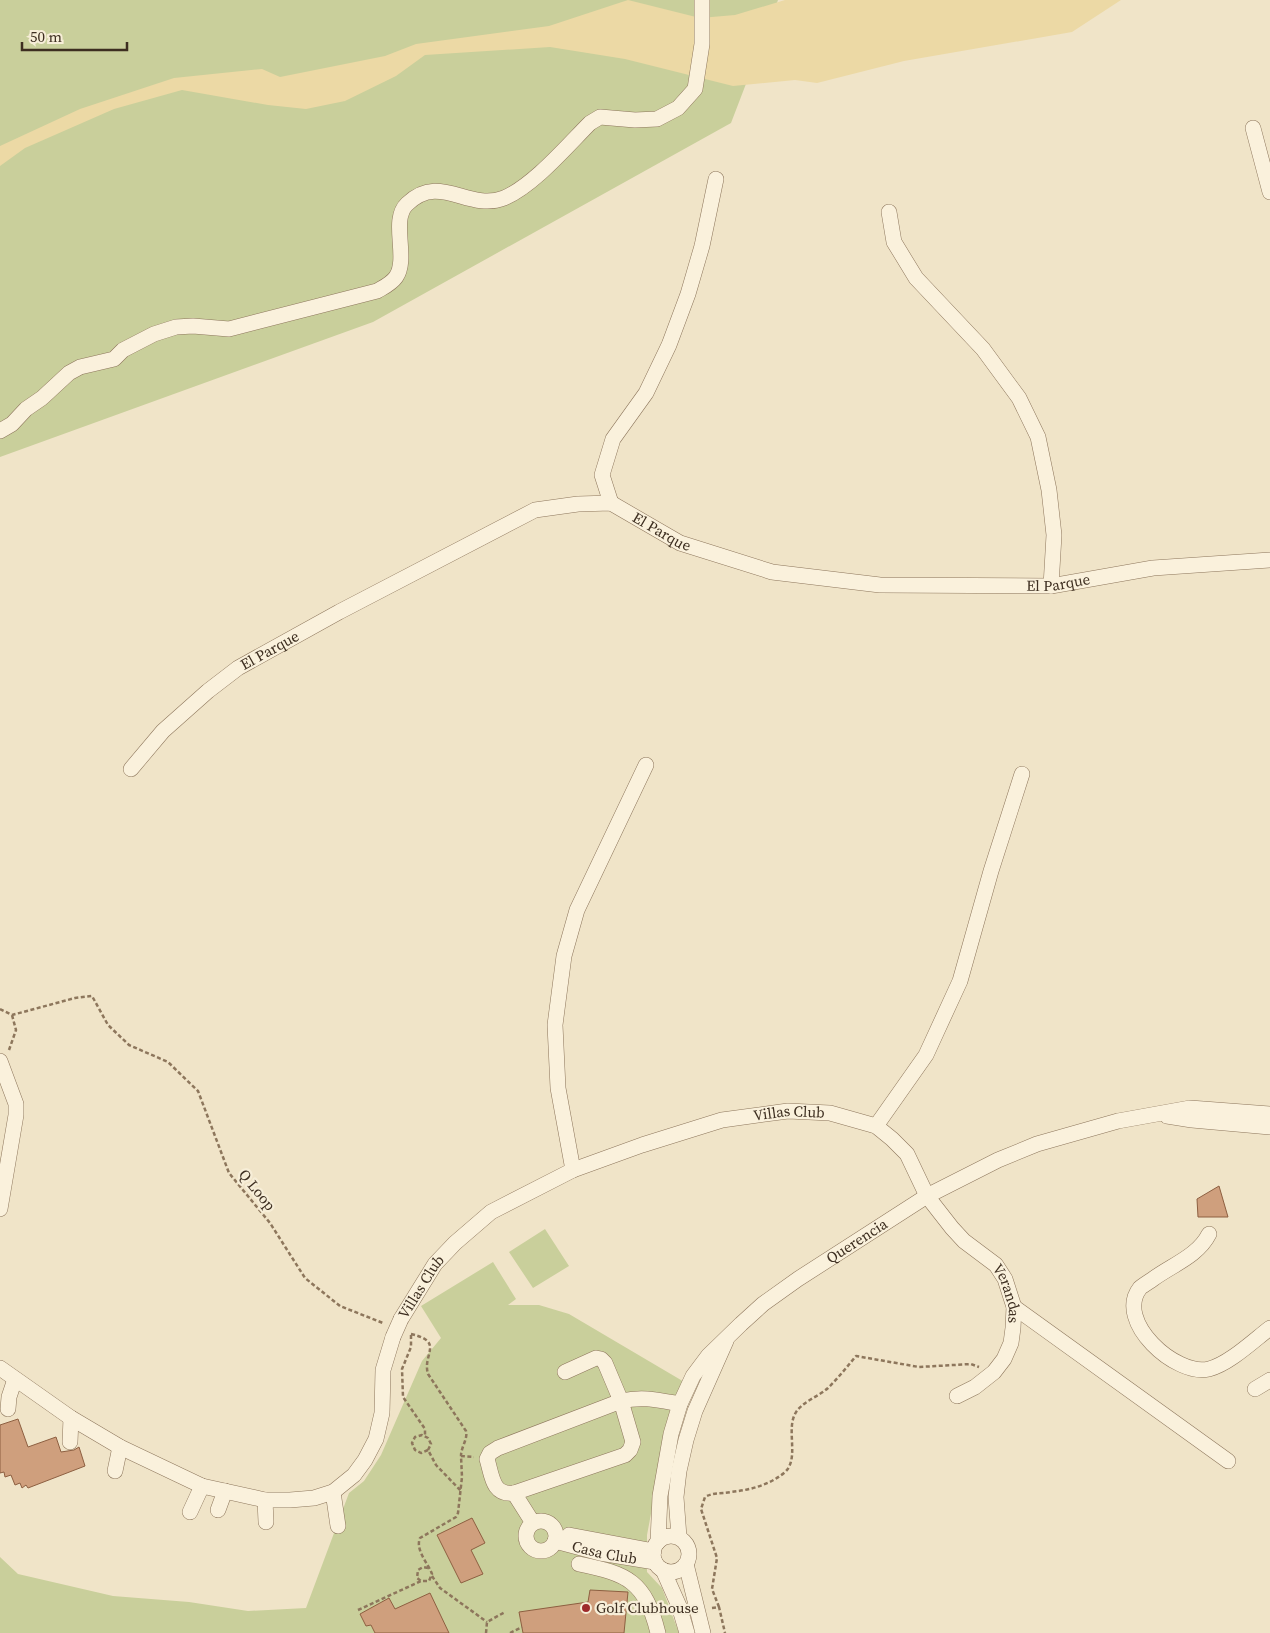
<svg xmlns="http://www.w3.org/2000/svg" width="1270" height="1633" font-family="'Source Serif 4',serif">
  <rect width="100%" height="100%" fill="#f0e4c8"/>
  <path fill="#c9cf9b" d="M0,0H778L731,123L373,322L0,457Z
    M545,1229L569,1266L533,1288L509,1252Z
    M493,1262L516,1299L508,1305H539L569,1314L686,1383L668,1423L647,1535V1572L662,1588L679,1633H0V1557L18,1574L113,1596L189,1602L248,1611L306,1608L349,1493L364,1481L381,1455L422,1361L441,1338L421,1306Z"/>
  <path fill="#ecd9a5" d="M628,0L700,18L735,15L785,0H1121L1072,32L904,61L817,83L795,80L733,86L625,59L550,47L425,55L396,76L345,101L306,109L268,105L182,90L114,109L25,148L0,166V146L80,109L174,78L262,69L280,77L385,56L416,44L549,26Z"/>
  <path fill="#cf9f7d" stroke="#8d5f41" d="M1219,1186L1228,1217H1198L1197,1199Z
    M18,1419L28,1447L56,1437L61,1452L74,1450L79,1447L85,1466L28,1488L26,1485L22,1488L20,1483L15,1485L11,1475L5,1477L4,1472L0,1473V1425Z
    M472,1518L485,1543L471,1550L483,1574L461,1583L437,1535Z
    M590,1590L628,1592L624,1633H523L519,1612L588,1602Z
    M430,1593L449,1633H375L371,1625L366,1626L360,1614L389,1598L395,1609Z"/>
  <g fill="none" stroke-linecap="round" stroke-linejoin="round">
    <g stroke="#8d765c" stroke-width="16">
      <g id="minor">
        <path d="M1253,128L1270,192"/>
        <path d="M889,212L894,242L916,278L983,349L1019,398L1038,437L1049,490L1054,535L1051,586"/>
        <path d="M0,431L12,424L26,409L42,398L69,373L80,367L114,359L123,350L154,334L176,327L193,326L229,329L377,291C384,287 391,284 396,277C409,258 390,220 407,204C440,172 468,212 504,198C533,186 567,146 590,123L600,117L635,120L657,119L678,108L695,89L702,44V0"/>
        <path d="M611,503L602,475L613,439L646,393L669,345L688,294L702,246L716,179"/>
        <path id="s1" d="M131,769L163,731L208,691L238,668L339,612L535,510L578,504L611,503L680,543L772,572L880,585L1051,586L1153,568L1270,560"/>
        <path d="M0,1061L16,1104V1115L0,1209"/>
        <path d="M1167,1116L1192,1120L1270,1127"/>
        <path d="M876,1126L926,1055L960,981L991,871L1022,774"/>
        <path d="M573,1170L558,1088L555,1025L564,956L577,910L646,765"/>
        <path d="M1209,1234C1198,1256 1172,1265 1153,1279C1149,1282 1143,1285 1140,1288C1114,1321 1176,1377 1209,1369C1229,1364 1253,1341 1270,1328"/>
        <path d="M1014,1307L1228,1461"/>
        <path id="s2" d="M401,1319L435,1264L455,1243L491,1212L573,1170L642,1145L722,1120L788,1111L830,1113L876,1126L892,1139L907,1154L927,1196L952,1228L964,1241L996,1265L1005,1279L1014,1307L1013,1328L1011,1343L1004,1359L994,1372L975,1387L957,1396"/>
        <path d="M0,1368L71,1418L120,1447L202,1486L265,1500H290L314,1498L333,1492L354,1475L365,1460L376,1439L382,1413L383,1370L393,1337"/>
        <path d="M565,1372L596,1358L601,1359L605,1363L621,1401L633,1442L630,1450L625,1455L514,1493C492,1496 492,1475 487,1459L490,1453L498,1448L621,1401C643,1396 658,1400 680,1404"/>
        <path d="M1255,1389L1270,1380"/>
        <path d="M8,1409L9,1397L15,1379"/>
        <path d="M70,1442L71,1418"/>
        <path d="M115,1471L120,1447"/>
        <path d="M333,1492L338,1526"/>
        <path d="M514,1493L533,1523"/>
        <path d="M265,1500L266,1522"/>
        <path d="M218,1510L225,1491"/>
        <path d="M190,1512L202,1486"/>
        <circle cx="541" cy="1536" r="15"/>
        <path d="M569,1535L654,1551"/>
        <circle cx="671" cy="1554" r="18"/>
        <path d="M679,1537L676,1497L679,1471L686,1440L695,1411L726,1341"/>
        <path id="s3" d="M555,1541L600,1553L655,1562"/>
        <path id="s4" d="M658,1542L660,1496L671,1434L680,1404L693,1376L708,1356L741,1324L763,1304L798,1279L927,1196L998,1160L1037,1144L1118,1121L1190,1108L1270,1114"/>
        <path d="M579,1564C628,1574 645,1581 658,1633"/>
        <path d="M686,1564L703,1633"/>
        <path d="M663,1570L679,1606L687,1633"/>
      </g>
    </g>
    <path stroke="#8d765c" stroke-width="2.5" stroke-dasharray="4 2.5" stroke-linecap="butt" d="M0,1009L12,1015L75,998L92,996L108,1025L129,1045L168,1062L198,1091L229,1173L270,1223L305,1278L340,1306L383,1323
      M9,1050L16,1030L12,1015
      M411,1334C445,1342 422,1354 428,1374L466,1431C468,1439 461,1447 461,1456
      M411,1335V1347L402,1369L403,1397L425,1429V1436
      M428,1450L421,1453L415,1450L412,1443L415,1437L422,1435L428,1438L431,1444L428,1450L436,1465L461,1491
      M428,1568L423,1567L418,1570L417,1578L421,1581H429L432,1574C428,1563 415,1550 420,1538L456,1517L458,1513L462,1477L461,1456L474,1457
      M432,1576L440,1588L487,1622
      M719,1607L712,1589L717,1558L701,1509L705,1497C714,1492 720,1494 731,1492C750,1490 769,1485 784,1473C800,1460 786,1431 795,1414C801,1402 818,1397 828,1388C838,1378 847,1367 856,1356L919,1367L971,1364L979,1367
      M712,1608L719,1607L725,1633
      M358,1610L421,1581
      M486,1633L487,1622L505,1612
      M510,1633L522,1627"/>
    <use href="#minor" stroke="#faf1dc" stroke-width="15"/>
    <g stroke="#8d765c" stroke-width="16" stroke-linecap="butt">
      <path id="minor-bridge" d="M393,1337L401,1319"/>
    </g>
    <use href="#minor-bridge" stroke="#faf1dc" stroke-width="15"/>
  </g>
  <circle fill="#9e2a2b" stroke="#f7eed8" stroke-width="2" cx="586" cy="1608" r="5"/>
  <g text-anchor="middle" stroke-width="4.5" stroke-linejoin="round" paint-order="stroke">
    <g font-size="15" fill="#3d2e20" stroke="#f7eed8">
      <text dy="5" stroke="none"><textPath href="#s1" startOffset="619">El Parque</textPath></text>
      <text dy="5" stroke="none"><textPath href="#s1" startOffset="1024">El Parque</textPath></text>
      <text dy="5" stroke="none"><textPath href="#s1" startOffset="184">El Parque</textPath></text>
      <text dy="5" stroke="none"><textPath href="#s2" startOffset="458">Villas Club</textPath></text>
      <text transform="translate(257 1190) rotate(51)" y="5">Q Loop</text>
      <text dy="5" stroke="none"><textPath href="#s4" startOffset="385">Querencia</textPath></text>
      <text dy="5" stroke="none"><textPath href="#s2" startOffset="38">Villas Club</textPath></text>
      <text dy="5" stroke="none"><textPath href="#s2" startOffset="765">Verandas</textPath></text>
      <text dy="5" stroke="none"><textPath href="#s3" startOffset="51">Casa Club</textPath></text>
    </g>
    <g font-size="15" fill="#3d2e20" stroke="#f7eed8" text-anchor="start">
      <text x="596" y="1613">Golf Clubhouse</text>
    </g>
  </g>
  <path d="M22 42v8h105v-8" fill="none" stroke="#3d2e20" stroke-width="2.5"/>
  <text x="30" y="42" font-size="15" fill="#3d2e20" stroke="#f7eed8" stroke-width="4" paint-order="stroke">50 m</text>
</svg>
